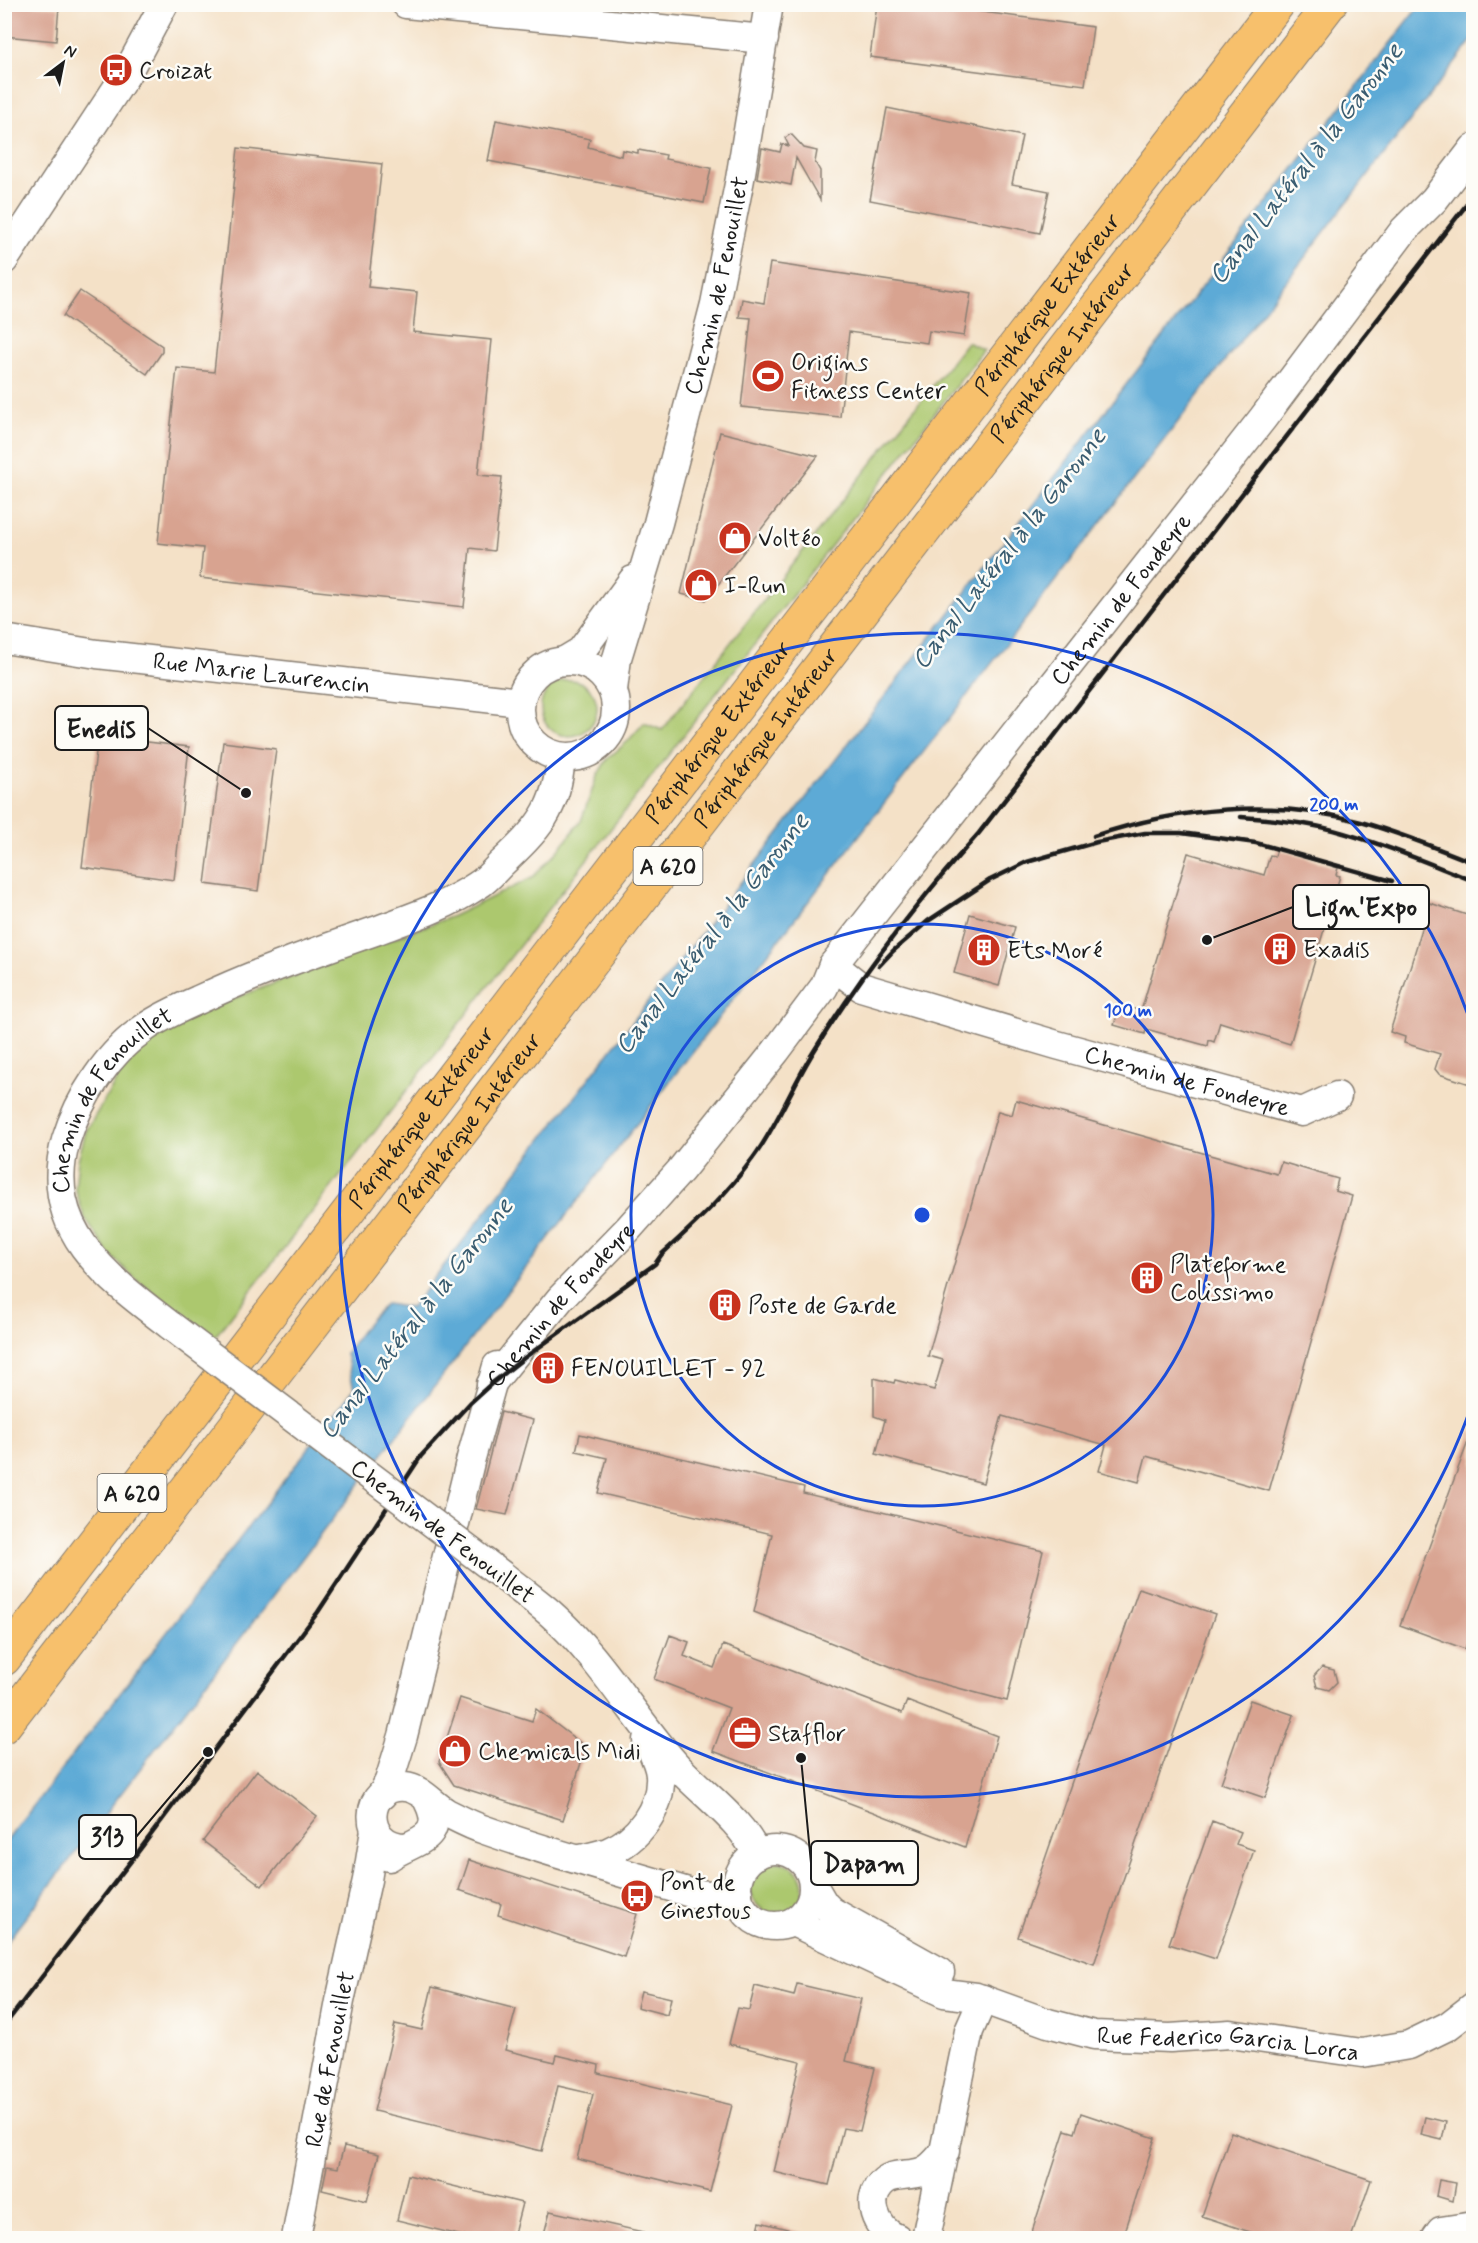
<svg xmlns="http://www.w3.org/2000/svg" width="1478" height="2243" font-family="Mynerve,sans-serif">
  <rect width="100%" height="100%" fill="#fdfcf7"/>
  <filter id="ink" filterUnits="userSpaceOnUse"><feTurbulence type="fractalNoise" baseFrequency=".0167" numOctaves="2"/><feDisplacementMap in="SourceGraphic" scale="12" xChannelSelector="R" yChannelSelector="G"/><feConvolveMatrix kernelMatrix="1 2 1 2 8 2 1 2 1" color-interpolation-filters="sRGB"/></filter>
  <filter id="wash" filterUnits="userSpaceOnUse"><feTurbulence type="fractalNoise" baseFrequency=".008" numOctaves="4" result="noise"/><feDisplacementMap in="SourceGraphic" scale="24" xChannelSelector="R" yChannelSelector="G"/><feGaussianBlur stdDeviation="1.35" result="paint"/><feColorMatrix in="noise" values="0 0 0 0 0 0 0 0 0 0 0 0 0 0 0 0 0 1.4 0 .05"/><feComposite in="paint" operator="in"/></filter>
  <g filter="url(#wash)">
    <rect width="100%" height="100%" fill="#f4e1c7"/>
    <path fill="#acc86e" stroke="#647245" stroke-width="1.5" d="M967,342L984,350L214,1338L139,1282L108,1253L84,1217L75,1188L78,1160L86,1131L120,1074L135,1056L167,1029L230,1000L453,916L532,878L558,851L581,821L597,776L607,759L627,742L644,723L662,730Z
      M541 708a28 28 0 1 1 56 0a28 28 0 1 1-56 0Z
      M751 1888a26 26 0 1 1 52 0a26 26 0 1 1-52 0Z"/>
    <path fill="#5daad6" stroke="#3c6379" stroke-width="1.5" d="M1420,5H1473V39L5,1944V1843L354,1389L346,1354C358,1335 369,1318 387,1304L411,1308Z"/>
    <g id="blocks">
      <path fill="#d8a390" d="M4,4L59,7L56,41L4,36Z
        M877,4H924L1093,27L1085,85L870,57Z
        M887,108L1022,136L1012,184L1049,191L1040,233L870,200Z
        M496,120L590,139L588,147L621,156L622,150L638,153V150L666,155L665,159L711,168L704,203L488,161Z
        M791,134L804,148L817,151L815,162L820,171V200L796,158L791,185L757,178L762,148L780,152L782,144L789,146L785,138Z
        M238,148L382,164L368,287L417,292L413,332L492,340L478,475L502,477L494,551L470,548L464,607L200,578L203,548L158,543L177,368L214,372Z
        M770,263L971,293L964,336L929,331L927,343L849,332L840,417L741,407L751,318L739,317L742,299L764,303Z
        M80,291L162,346V352L147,374L63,316Z
        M720,432L818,456L706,600L681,594Z
        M98,736L189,747L174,880L82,867Z
        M223,742L276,749L258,891L205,884Z
        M1277,849L1338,868L1336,875L1340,876L1290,1044L1220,1022L1214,1042L1209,1040L1208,1046L1146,1029L1145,1034L1114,1025L1120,1005L1141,1011L1188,853L1264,875L1270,855L1275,856Z
        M1430,903L1473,917V1085L1439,1074L1435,1069L1440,1054L1404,1043L1405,1037L1390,1032Z
        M970,914L1015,927L999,986L954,973Z
        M1016,1100L1277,1174L1281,1162L1338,1179L1335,1191L1352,1196L1269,1491L1146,1456L1139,1482L1099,1471L1106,1445L1002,1416L983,1483L876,1454L885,1420L874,1416V1378L894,1383L895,1380L934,1390L943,1360L928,1356L998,1111L1012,1115Z
        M501,1412L533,1420L507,1515L476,1509Z
        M1472,1431H1473V1626L1465,1649L1400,1625Z
        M580,1434L804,1487L803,1493L1043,1551L1007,1701L917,1677L754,1612L772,1534L598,1493L607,1458L576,1451Z
        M1139,1588L1215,1614L1094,1964L1018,1937Z
        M670,1635L689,1642L684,1656L714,1668L723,1645L902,1713L907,1701L997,1736L965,1847L713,1751L729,1708L654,1679Z
        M1322,1667L1334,1670L1337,1682L1329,1690L1317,1687L1314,1676Z
        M460,1698L532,1721L536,1709L586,1747L563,1820L454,1785L439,1762Z
        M1250,1700L1294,1715L1265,1798L1221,1783Z
        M257,1770L317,1816L262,1886L203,1841Z
        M1212,1821L1241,1832L1236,1844L1254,1850L1216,1959L1169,1944Z
        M469,1860L637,1914L624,1957L498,1915L501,1904L459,1890Z
        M797,1984L861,1999L846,2061L875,2068L860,2131L843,2128L829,2185L774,2172L800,2061L729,2044L738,2008L749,2010L755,1986L794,1996Z
        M432,1987L516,2009L505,2050L555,2062L557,2055L599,2065L598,2073L732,2105L710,2192L577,2159L593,2094L558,2086L542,2151L374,2111L395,2024L422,2030Z
        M641,1991L671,1998L667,2015L637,2007Z
        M1081,2113L1155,2138L1123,2238H1030L1065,2130L1075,2133Z
        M1425,2117L1446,2122L1442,2140L1421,2135Z
        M1231,2132L1371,2180L1351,2238H1268L1202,2216Z
        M344,2146L379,2154L367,2201L322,2190L327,2166L338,2168Z
        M408,2175L522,2203L513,2238H471L397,2220Z
        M1439,2180L1456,2183L1453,2201L1436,2196Z
        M550,2211L643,2232L642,2238H543Z
        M760,2222L803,2233L802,2238H756Z"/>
    </g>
  </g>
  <g filter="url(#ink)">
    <use href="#blocks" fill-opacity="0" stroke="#887e72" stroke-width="1.5"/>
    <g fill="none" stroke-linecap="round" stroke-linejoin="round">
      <g stroke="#887e72" stroke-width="31">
        <g id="minor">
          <path d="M406,4L764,39"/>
          <path d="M4,260L127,73L164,4"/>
          <path id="s1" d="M4,639L97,654L520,702"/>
          <path d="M566,660L581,651L633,580"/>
          <circle cx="568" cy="709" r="48"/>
          <path id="s2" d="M613,690L617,658L658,523L715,304L740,179L769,4"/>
          <path id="s3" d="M833,965L861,987L1057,1045L1302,1112L1337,1096"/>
          <path id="s4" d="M171,1326C109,1279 40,1229 66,1140C79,1098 108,1052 146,1027C162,1016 180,1008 198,1000C255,973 315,952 375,931C410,918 447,906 478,885C487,880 494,871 501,864C538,829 557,810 561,757"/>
          <path id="s5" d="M491,1384L560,1299L628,1229L680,1171L776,1051L824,987L833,965L1263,418L1404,230L1434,200L1474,148"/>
          <path d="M503,1576C518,1588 535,1600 550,1613C599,1656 632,1715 675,1764C701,1793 742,1820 757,1855"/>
          <path d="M382,1795L389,1781L403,1736L471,1458L497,1366"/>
          <path d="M406,1847C359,1846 364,1783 405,1787C421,1788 433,1805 447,1813C459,1819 472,1826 485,1830C552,1854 622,1872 691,1893L707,1895L738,1893"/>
          <circle cx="775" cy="1888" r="38"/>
          <path d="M389,1857C410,1841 448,1841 428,1801"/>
          <path d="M581,1859C590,1857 599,1855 608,1852C638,1840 662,1808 660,1775C659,1763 652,1751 647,1740"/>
          <path d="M814,1887L824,1904L831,1911L940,1972"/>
          <path id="s6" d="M793,1922L944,1993L976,1997L1048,2023L1094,2035L1170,2038L1230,2034L1362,2053L1409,2045L1448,2026L1474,2006"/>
          <path id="s7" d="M296,2238L340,2001L367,1880L375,1830"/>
          <path d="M897,2238C876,2230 863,2198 884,2181C894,2173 909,2176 921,2172C931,2169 938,2159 945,2151"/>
          <path d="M926,2238L969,2031L983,1999"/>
          <path d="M1436,2238L1441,2231L1467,2227L1474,2229"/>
        </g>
      </g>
      <g stroke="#887e72" stroke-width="35">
        <g id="highway">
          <path id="s8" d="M4,1659L1278,4"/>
          <path id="s9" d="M4,1726L1330,4"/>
        </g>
      </g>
      <use href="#minor" stroke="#fff" stroke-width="28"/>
      <use href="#highway" stroke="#f7c06c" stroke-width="33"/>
      <path stroke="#1c1c1c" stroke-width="4.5" d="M1241,817C1272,819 1303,822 1333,830C1381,843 1427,863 1474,881
        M1094,836C1177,808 1275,798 1361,822C1399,833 1437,848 1474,863
        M879,966L893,951L928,921L990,880L1027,862L1097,842L1145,833H1181L1256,843L1392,881
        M4,2026L138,1852L318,1612L421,1456L470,1403L491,1384L524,1358L655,1264L662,1254C695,1224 727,1194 753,1158C776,1128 793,1084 814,1051C862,973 918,901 979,833L1474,195"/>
      <g stroke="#887e72" stroke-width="31" stroke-linecap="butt">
        <path id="minor-bridge" d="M171,1326L503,1576"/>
      </g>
      <use href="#minor-bridge" stroke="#fff" stroke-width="28"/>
    </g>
  </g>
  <g fill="none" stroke="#1d4ed8" stroke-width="3">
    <circle cx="922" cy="1215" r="291"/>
    <path d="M1472 1404A582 582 0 1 1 1472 1026"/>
  </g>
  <defs>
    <g id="bus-disc" transform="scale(1.725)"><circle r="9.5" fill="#c8321e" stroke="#fdfcf7"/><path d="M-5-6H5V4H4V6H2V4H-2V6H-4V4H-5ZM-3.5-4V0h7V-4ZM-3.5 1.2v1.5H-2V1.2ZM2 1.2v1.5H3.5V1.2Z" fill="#fff"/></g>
    <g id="stadium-disc" transform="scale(1.725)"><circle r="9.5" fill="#c8321e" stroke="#fdfcf7"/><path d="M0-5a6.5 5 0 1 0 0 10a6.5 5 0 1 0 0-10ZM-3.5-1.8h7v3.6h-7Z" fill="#fff"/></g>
    <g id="shop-disc" transform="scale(1.725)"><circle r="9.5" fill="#c8321e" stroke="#fdfcf7"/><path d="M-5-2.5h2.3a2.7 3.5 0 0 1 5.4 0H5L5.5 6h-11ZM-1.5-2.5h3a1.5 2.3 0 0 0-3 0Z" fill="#fff"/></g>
    <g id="building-disc" transform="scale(1.725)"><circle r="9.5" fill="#c8321e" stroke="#fdfcf7"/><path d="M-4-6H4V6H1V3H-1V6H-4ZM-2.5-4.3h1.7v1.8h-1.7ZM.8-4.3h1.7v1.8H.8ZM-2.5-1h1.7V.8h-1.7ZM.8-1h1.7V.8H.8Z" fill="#fff"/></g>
    <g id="office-disc" transform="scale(1.725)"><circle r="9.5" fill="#c8321e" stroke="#fdfcf7"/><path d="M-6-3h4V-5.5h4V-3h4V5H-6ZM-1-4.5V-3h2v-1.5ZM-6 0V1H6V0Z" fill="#fff"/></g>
  </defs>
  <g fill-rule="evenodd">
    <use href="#bus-disc" x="116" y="70"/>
    <use href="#stadium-disc" x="768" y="376"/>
    <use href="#shop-disc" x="735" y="538"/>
    <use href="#shop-disc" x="701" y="585"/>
    <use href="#building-disc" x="1280" y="949"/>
    <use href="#building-disc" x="984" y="950"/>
    <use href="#building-disc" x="1147" y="1278"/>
    <use href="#building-disc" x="725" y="1305"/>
    <use href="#building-disc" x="548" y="1368"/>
    <use href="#office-disc" x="745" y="1733"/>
    <use href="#shop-disc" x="455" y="1751"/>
    <use href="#bus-disc" x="637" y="1896"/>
  </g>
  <g text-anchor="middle" stroke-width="5" stroke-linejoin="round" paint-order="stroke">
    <g fill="#fdfcf7" stroke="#605f5e" stroke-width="1.5">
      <rect x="633.5" y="847" width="69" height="38" rx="4.5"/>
      <rect x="97.5" y="1474" width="69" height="38" rx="4.5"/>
    </g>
    <g font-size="22" font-weight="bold" fill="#1c1c1c">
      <text x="668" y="874">A 620</text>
      <text x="132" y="1501">A 620</text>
    </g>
    <g font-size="24" fill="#1c1c1c" stroke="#fdfcf7" text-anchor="start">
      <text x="139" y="78">Croizat</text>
      <text x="791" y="370">Origins<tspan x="791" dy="28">Fitness Center</tspan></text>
      <text x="758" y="546">Voltéo</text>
      <text x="724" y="593">I-Run</text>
      <text x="1303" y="957">Exadis</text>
      <text x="1007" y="958">Ets Moré</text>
      <text x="1170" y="1272">Plateforme<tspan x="1170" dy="28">Colissimo</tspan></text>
      <text x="748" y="1313">Poste de Garde</text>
      <text x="571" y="1376">FENOUILLET - 92</text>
      <text x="768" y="1741">Stafflor</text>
      <text x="478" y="1759">Chemicals Midi</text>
      <text x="660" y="1890">Pont de<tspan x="660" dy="28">Ginestous</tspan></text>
    </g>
    <g font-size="24" fill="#1c1c1c" stroke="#fdfcf7">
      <text dy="8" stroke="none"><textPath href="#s2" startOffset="418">Chemin de Fenouillet</textPath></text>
      <text dy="8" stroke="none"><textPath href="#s8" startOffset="1710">Périphérique Extérieur</textPath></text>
      <text dy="8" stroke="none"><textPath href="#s9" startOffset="1734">Périphérique Intérieur</textPath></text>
      <text dy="8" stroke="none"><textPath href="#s5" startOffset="1008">Chemin de Fondeyre</textPath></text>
      <text dy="8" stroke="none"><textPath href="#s1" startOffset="260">Rue Marie Laurencin</textPath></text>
      <text dy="8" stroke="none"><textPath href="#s8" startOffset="1170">Périphérique Extérieur</textPath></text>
      <text dy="8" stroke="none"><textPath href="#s9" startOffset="1248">Périphérique Intérieur</textPath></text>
      <text dy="8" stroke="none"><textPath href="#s3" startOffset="375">Chemin de Fondeyre</textPath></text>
      <text dy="8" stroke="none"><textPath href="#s4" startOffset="288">Chemin de Fenouillet</textPath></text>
      <text dy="8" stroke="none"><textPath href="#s8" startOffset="684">Périphérique Extérieur</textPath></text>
      <text dy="8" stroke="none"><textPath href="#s9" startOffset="762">Périphérique Intérieur</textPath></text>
      <text dy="8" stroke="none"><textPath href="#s5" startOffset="106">Chemin de Fondeyre</textPath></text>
      <text transform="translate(443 1531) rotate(37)" y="8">Chemin de Fenouillet</text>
      <text dy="8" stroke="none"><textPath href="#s6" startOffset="458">Rue Federico Garcia Lorca</textPath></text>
      <text dy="8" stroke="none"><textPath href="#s7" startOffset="182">Rue de Fenouillet</textPath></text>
    </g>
    <g font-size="26" font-style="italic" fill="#395c70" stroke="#fdfcf7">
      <text transform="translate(1305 163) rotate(-52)" y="9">Canal Latéral à la Garonne</text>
      <text transform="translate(1008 548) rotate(-52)" y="9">Canal Latéral à la Garonne</text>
      <text transform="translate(711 933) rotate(-52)" y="9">Canal Latéral à la Garonne</text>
      <text transform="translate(415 1318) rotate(-52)" y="9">Canal Latéral à la Garonne</text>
    </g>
  </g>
  <circle cx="922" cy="1215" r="9" fill="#1d4ed8" stroke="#fdfcf7" stroke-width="3"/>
  <g font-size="18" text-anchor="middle" font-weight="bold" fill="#1d4ed8" stroke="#fdfcf7" stroke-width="5" stroke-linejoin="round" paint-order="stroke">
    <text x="1334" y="810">200 m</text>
    <text x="1128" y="1016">100 m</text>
  </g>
  <path fill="none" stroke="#1c1c1c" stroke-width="2" d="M246 793L148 728M1207 940L1293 907M208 1752L136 1837M801 1758L811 1863"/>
  <g fill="#1c1c1c" stroke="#fdfcf7" stroke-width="2">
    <circle cx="246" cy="793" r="6"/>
    <circle cx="1207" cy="940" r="6"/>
    <circle cx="208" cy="1752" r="6"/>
    <circle cx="801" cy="1758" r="6"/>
  </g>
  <g fill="#fdfcf7" stroke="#1c1c1c" stroke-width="2">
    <rect x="55" y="706" width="93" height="44" rx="6"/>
    <rect x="1293" y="885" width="136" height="44" rx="6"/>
    <rect x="79" y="1815" width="57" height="44" rx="6"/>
    <rect x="811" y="1841" width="107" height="44" rx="6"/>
  </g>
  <g font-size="26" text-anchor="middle" font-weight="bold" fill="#1c1c1c">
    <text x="101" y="737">Enedis</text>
    <text x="1361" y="916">Lign'Expo</text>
    <text x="107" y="1846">313</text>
    <text x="864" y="1872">Dapam</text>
  </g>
  <rect width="1478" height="2243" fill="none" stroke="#fdfcf7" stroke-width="24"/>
  <g transform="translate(63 63) rotate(32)" stroke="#fdfcf7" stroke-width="4.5" paint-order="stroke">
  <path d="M0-4.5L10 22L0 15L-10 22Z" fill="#1c1c1c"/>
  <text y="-9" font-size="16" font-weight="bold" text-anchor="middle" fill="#1c1c1c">N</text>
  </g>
</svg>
